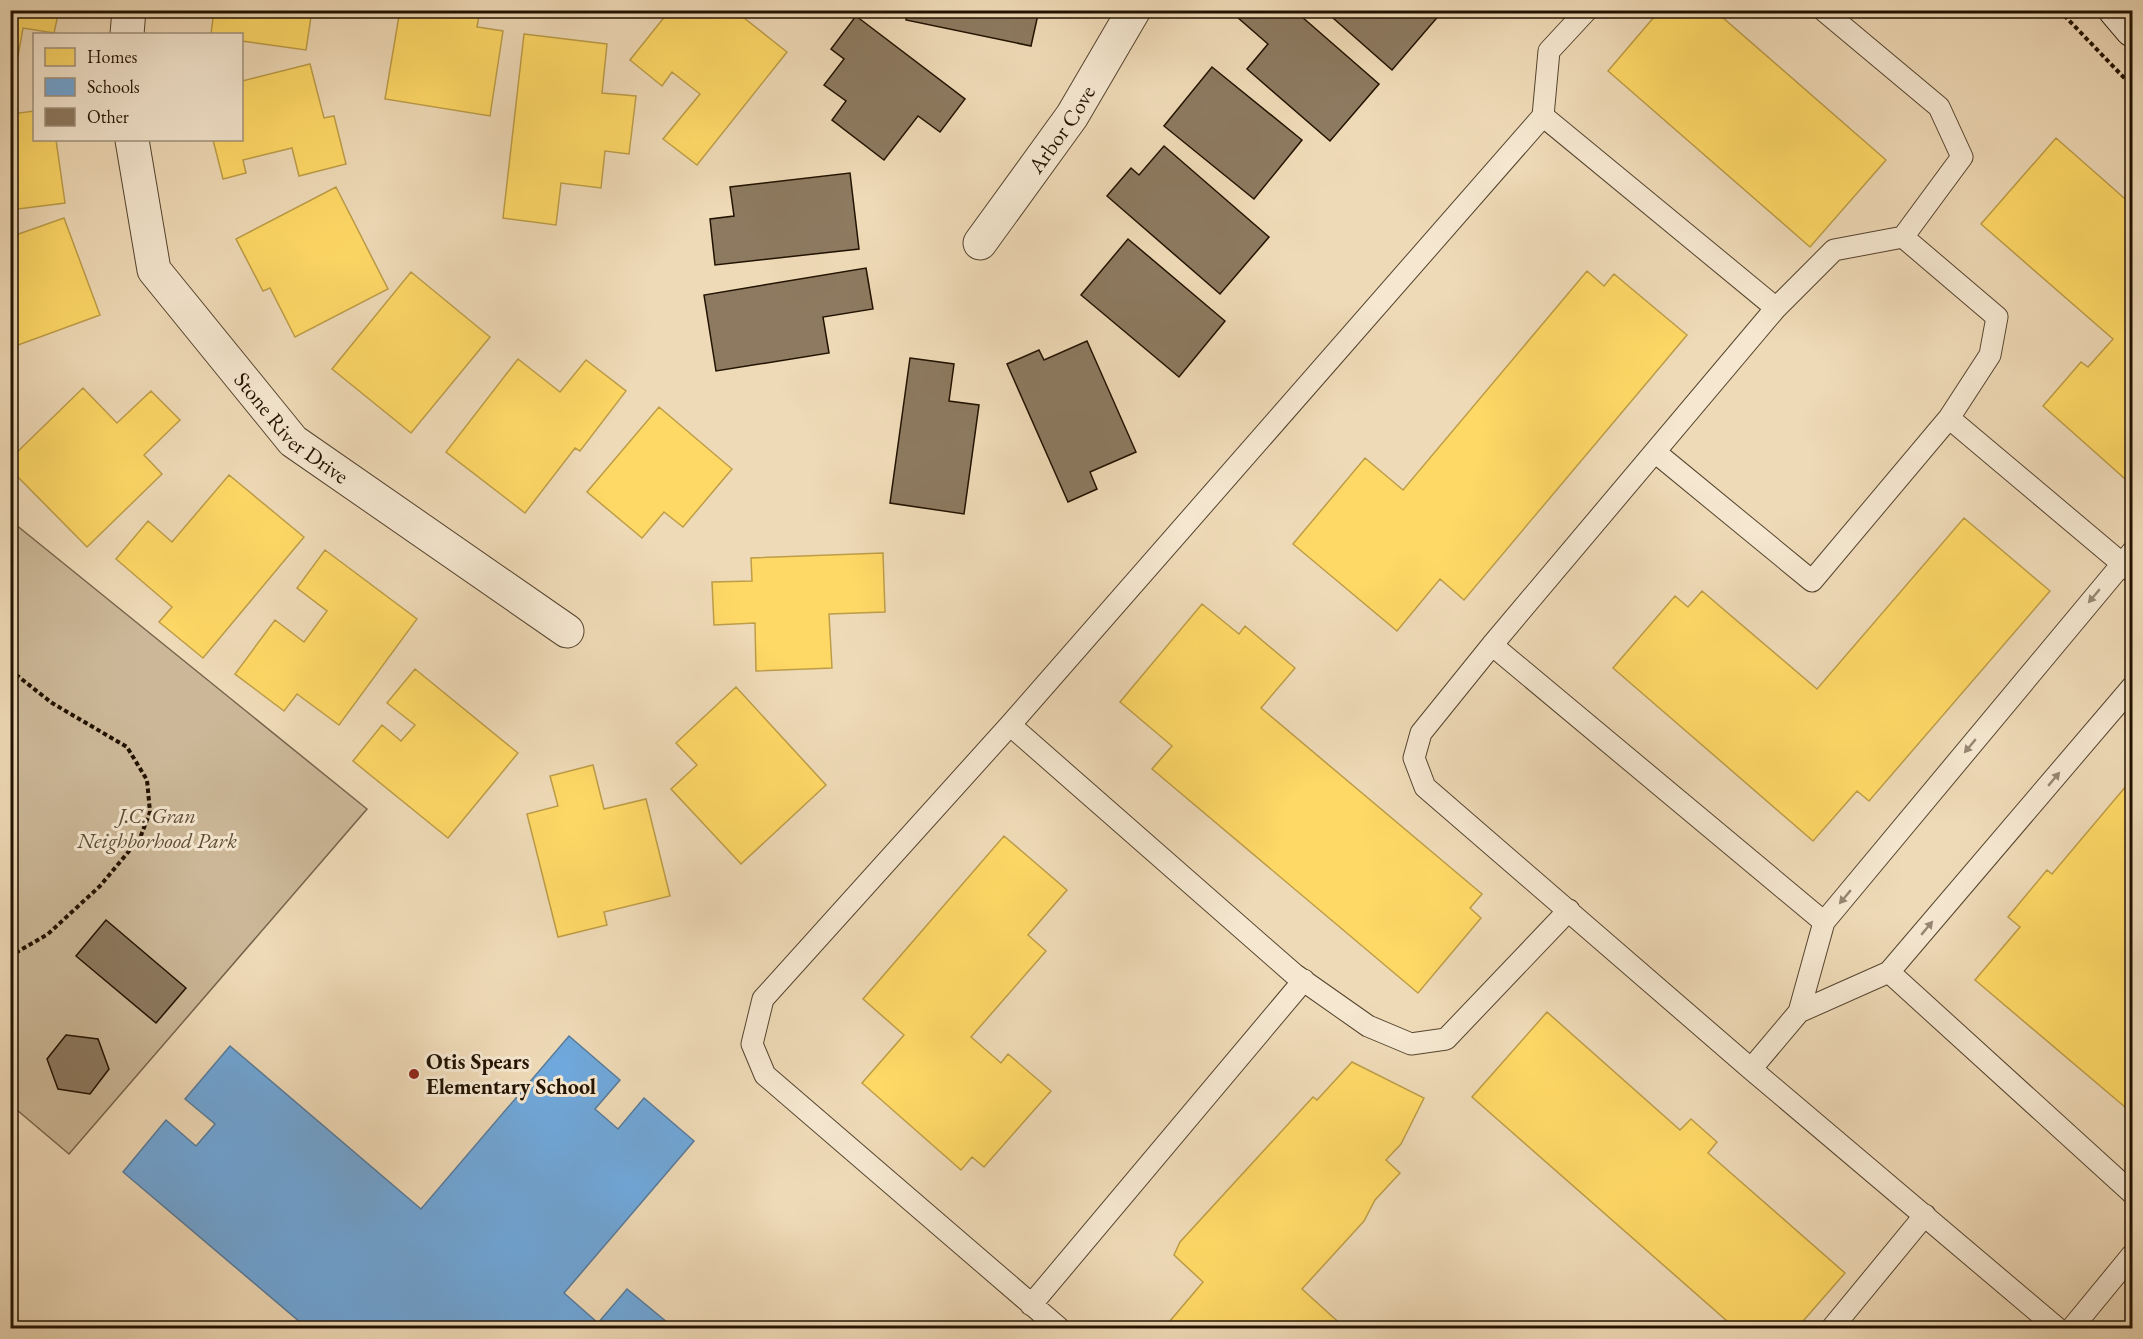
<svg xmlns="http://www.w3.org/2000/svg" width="2143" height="1339" font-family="'EB Garamond',serif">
  <rect width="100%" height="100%" fill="#efdab7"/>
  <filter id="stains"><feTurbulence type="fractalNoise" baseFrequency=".00333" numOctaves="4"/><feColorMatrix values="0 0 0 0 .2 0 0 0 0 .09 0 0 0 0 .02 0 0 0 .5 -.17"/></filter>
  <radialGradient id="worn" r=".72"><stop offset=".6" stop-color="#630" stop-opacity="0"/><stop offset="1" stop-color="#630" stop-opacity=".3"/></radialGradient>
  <path fill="#ccb898" stroke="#77654c" stroke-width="1.5" d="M10,520L367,809L69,1154L11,1105Z"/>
  <path fill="#ffd966" stroke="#bd9d48" stroke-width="1.5" d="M10,10H59L54,33L23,28L17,62L10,60Z
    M214,10H312L306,50L242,41V34H211Z
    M400,10H480L477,27L503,31L490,116L385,99Z
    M670,10H734L787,52L697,165L663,139L700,94L672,72L662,86L630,60Z
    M1660,10H1714L1886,160L1810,247L1608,71Z
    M524,34L607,44L602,93L636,96L629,154L605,151L601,188L561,183L556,225L503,218Z
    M310,64L324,118L334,116L346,164L299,176L292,148L243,160L246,173L223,179L213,140H242V81Z
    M10,101L12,114L34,111V140H56L65,203L10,210Z
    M2056,138L2132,205V485L2043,406L2081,362L2088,367L2113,339L1981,224Z
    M336,187L388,289L295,337L270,288L263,291L236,239Z
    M64,218L100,315L10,348V237Z
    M1587,271L1604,286L1614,274L1687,335L1464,600L1440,579L1397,631L1293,544L1365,458L1403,490Z
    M411,272L490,337L411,433L332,369Z
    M518,359L560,392L586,360L626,391L580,451L575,448L525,513L446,452Z
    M83,388L117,423L151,391L180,420L144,455L162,474L87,547L10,469V459Z
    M659,407L732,469L683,527L664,512L642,538L587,492Z
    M229,475L304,537L203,658L159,622L172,607L116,559L148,521L172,542Z
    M1964,518L2050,591L1869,801L1857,791L1813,841L1613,668L1675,596L1688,607L1702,591L1817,689Z
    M325,550L417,619L339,725L297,694L284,711L235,674L275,620L304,642L327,611L297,588Z
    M883,553L885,612L829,614L832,668L756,671L755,623L714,625L712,582L752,581L751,558Z
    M1202,604L1239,634L1245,626L1295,668L1261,708L1482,894L1470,908L1481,918L1418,993L1152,769L1172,746L1120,702Z
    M415,669L518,753L448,838L353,761L382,725L401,741L415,725L387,703Z
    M736,687L826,785L741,864L671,789L697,765L676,743Z
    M593,765L604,809L646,799L670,896L604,912L607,925L558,937L527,814L558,806L550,776Z
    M2132,779V957L2131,959L2132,961V1113L1975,980L2020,927L2008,917L2047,870L2052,874Z
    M1004,836L1067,890L1028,935L1046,951L971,1037L1001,1063L1008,1054L1051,1091L984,1167L972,1157L961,1170L862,1083L904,1035L863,999Z
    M1547,1012L1680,1130L1691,1119L1717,1142L1708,1153L1845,1273L1797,1328H1735L1472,1097Z
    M1352,1062L1424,1098L1401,1144L1386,1160L1400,1173L1375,1200L1364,1221L1302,1289L1345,1328H1164L1203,1282L1174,1255L1180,1242L1313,1097L1317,1100Z"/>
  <path fill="#6fa8dc" stroke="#587b9a" stroke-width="1.5" d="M569,1036L620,1080L595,1109L618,1129L644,1098L694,1141L564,1293L598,1323L627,1289L674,1328H307L123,1172L166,1120L196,1146L215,1124L185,1099L230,1046L421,1209Z"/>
  <path fill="#8d7a60" stroke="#221201" stroke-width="1.5" d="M908,10H1039L1031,46L906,20Z
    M1229,10H1294L1379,84L1330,141L1247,69L1268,44Z
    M1324,10H1438L1441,13L1392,70Z
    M856,16L965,99L940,132L918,116L884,160L832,120L846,101L824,85L844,59L831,49Z
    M1212,67L1302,140L1254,199L1164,126Z
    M1164,146L1269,237L1220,294L1107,196L1131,168L1139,175Z
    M850,173L859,249L715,265L710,219L734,216L730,187Z
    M1128,239L1225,321L1179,377L1081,295Z
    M866,268L873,309L823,317L829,353L716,371L704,295Z
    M1087,341L1136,452L1090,472L1097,489L1068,502L1007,364L1039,350L1044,360Z
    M910,358L954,364L949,401L979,405L964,514L890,503Z
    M106,920L186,988L156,1023L76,956Z
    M66,1035L98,1039L109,1069L90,1094L58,1089L47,1059Z"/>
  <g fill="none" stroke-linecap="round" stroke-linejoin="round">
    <g stroke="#55442e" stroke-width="23">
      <path id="lane" d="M1823,10L1939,107L1962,157L1903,237L1997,317L1990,355L1949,418L2132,572
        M1543,116L1776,308
        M1655,452L1812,581L1949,418
        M2132,552L1824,922L1799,1012L1889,972L2132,687
        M1492,645L1421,733L1414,758L1425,787L1751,1069L2057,1328
        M1010,725L1294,974L1368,1026L1411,1044L1446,1039L1569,910
        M1824,922L1492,645L1776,308L1834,250L1903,237
        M1889,972L2132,1193
        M1751,1069L1799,1012
        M1031,1305L1304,980
        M1059,1328L765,1075L752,1044L763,999L1010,725L1543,116L1549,51L1587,10
        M1832,1328L1925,1215
        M2072,1328L2132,1255"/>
    </g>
    <g stroke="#55442e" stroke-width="35">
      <g id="street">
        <path d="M127,34L129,10"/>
        <path id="s1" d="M132,140L154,270L293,441L567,631"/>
        <path id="s2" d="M980,243L1072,116L1134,10"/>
      </g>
    </g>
    <g stroke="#221201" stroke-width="35">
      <path id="secondary" d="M2115,10L2132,30"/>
    </g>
    <path stroke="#221201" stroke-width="4" stroke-dasharray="4.5 3" stroke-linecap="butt" d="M2059,10L2132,86
      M10,670L52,703L127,747L147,780L150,812L140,838L100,886L48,934L10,956"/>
    <use href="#lane" stroke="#f5e7d0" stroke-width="21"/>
    <use href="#street" stroke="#f5e7d0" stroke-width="33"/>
    <use href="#secondary" stroke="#f5e7d0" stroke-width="33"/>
  </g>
  <defs><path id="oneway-solid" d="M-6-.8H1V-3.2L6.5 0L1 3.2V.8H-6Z" transform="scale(1.5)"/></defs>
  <g fill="#968773">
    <use href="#oneway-solid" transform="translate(2094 596) rotate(130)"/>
    <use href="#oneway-solid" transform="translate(1970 746) rotate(130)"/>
    <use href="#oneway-solid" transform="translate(2054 779) rotate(-50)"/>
    <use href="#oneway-solid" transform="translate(1845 897) rotate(130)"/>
    <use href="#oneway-solid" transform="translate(1927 928) rotate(-50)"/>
  </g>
  <circle fill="#8f2418" stroke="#f5e7d0" stroke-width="2" cx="414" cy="1074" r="6"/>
  <g text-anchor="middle" stroke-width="6" stroke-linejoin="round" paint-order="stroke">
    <g font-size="22" fill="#221201" stroke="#f5e7d0">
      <text dy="8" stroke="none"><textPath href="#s2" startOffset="140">Arbor Cove</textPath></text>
      <text dy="8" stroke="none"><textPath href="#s1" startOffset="342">Stone River Drive</textPath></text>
    </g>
    <g font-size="22" font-style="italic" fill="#5e4c36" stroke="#f5e7d0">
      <text x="157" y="823">J.C. Gran<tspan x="157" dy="25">Neighborhood Park</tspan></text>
    </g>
    <g font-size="22" font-weight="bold" fill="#221201" stroke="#f5e7d0" text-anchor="start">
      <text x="426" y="1069">Otis Spears<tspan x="426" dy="25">Elementary School</tspan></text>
    </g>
  </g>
  <rect width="2143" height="1339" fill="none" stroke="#efdab7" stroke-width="36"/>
  <rect x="12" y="12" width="2119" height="1315" fill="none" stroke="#221201" stroke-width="3"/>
  <rect x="18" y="18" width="2107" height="1303" fill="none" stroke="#221201" stroke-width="1.5"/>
  <rect x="33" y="33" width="210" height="108" fill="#f5e7d0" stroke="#a1927d" stroke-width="1.5"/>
  <rect x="45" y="48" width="30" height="18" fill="#ffd966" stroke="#a1927d" stroke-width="1.5"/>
  <text x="87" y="63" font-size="18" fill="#221201">Homes</text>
  <rect x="45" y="78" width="30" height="18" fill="#6fa8dc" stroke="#a1927d" stroke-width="1.5"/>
  <text x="87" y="93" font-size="18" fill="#221201">Schools</text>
  <rect x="45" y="108" width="30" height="18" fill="#8d7a60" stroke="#a1927d" stroke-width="1.5"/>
  <text x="87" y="123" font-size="18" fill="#221201">Other</text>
  <rect width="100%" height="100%" filter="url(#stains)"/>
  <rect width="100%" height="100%" fill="url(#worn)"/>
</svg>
